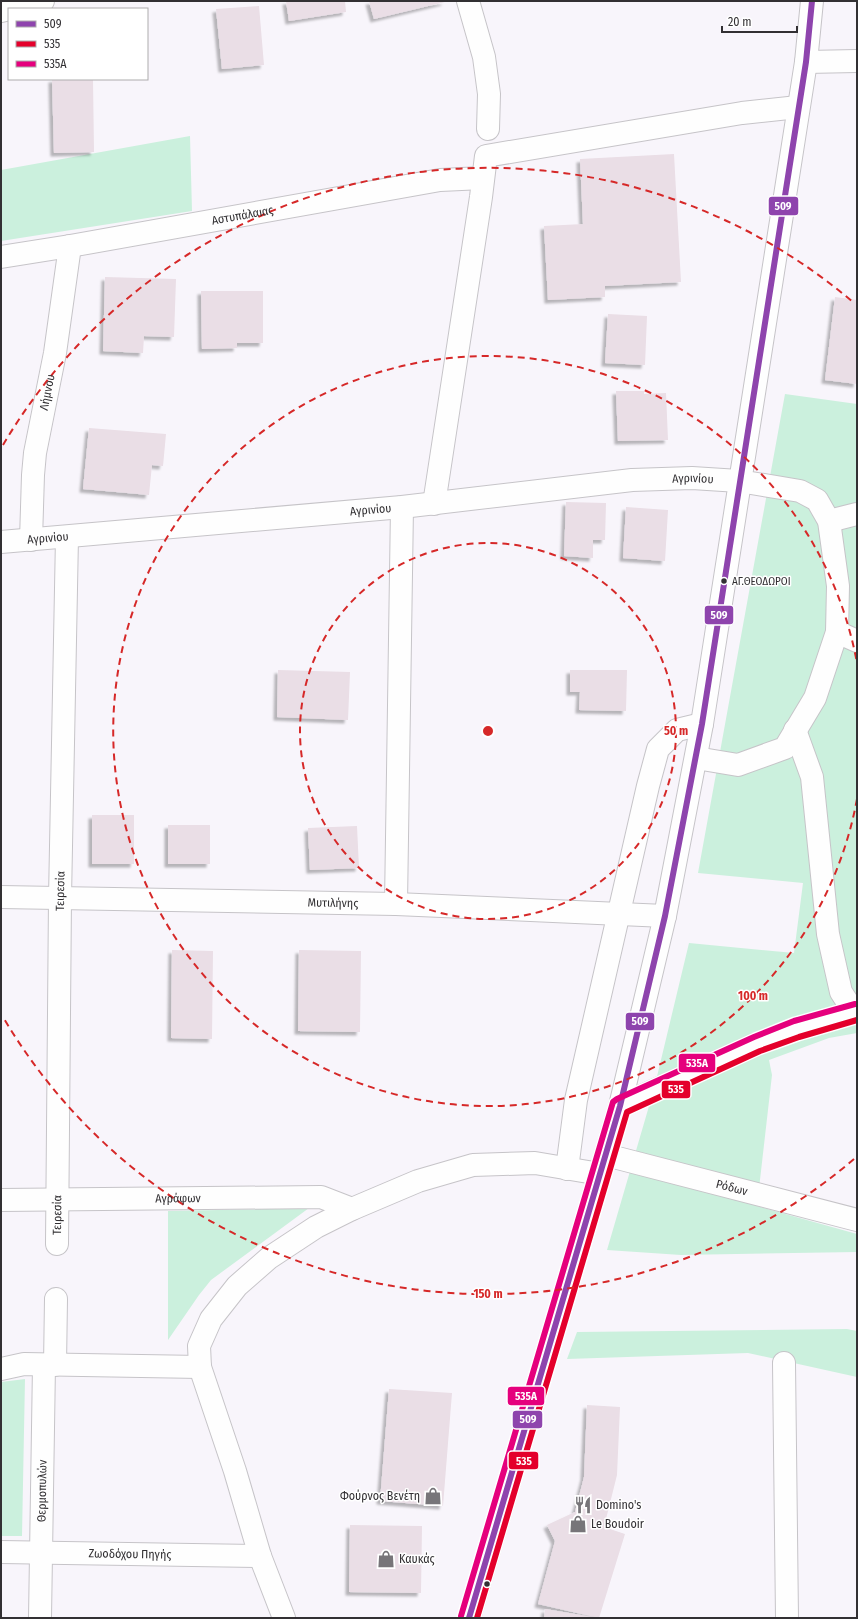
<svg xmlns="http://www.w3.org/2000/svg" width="858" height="1619" font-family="'Fira Sans Condensed',sans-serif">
  <defs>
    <filter id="shadow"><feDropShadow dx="-3.5" dy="3.5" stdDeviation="1" flood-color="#0004"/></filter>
  </defs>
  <rect width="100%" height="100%" fill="#f8f5fb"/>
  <path fill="#cbf0dd" d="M190,136L192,211L1,241V170Z
    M785,394L857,404V1033L829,1038L769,1060L772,1075L757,1206L857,1234V1252L681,1255L607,1250L654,1089L689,943L794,953L803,883L698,873Z
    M309,1208L211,1280L199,1295L168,1340V1211Z
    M847,1329L857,1331V1377L748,1353L567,1359L577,1332Z
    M25,1379L22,1536H1V1382Z"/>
  <path fill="#eadee6" filter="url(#shadow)" d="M286,1H345L346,12L289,21Z
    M369,1H445V2L374,19Z
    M259,6L264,65L222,69L216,9Z
    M52,79H93L94,152L54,153Z
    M674,154L681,282L605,286V297L548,300L544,226L583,224L580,159Z
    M105,277L176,279L174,337L144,336L143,353L103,351Z
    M201,291H263V343H237V348L202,349Z
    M835,297L857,300V384L825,380Z
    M608,314L647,316L645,365L605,363Z
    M616,391H644V394L666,393L668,440L618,441Z
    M89,428L166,434L163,466L152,465L149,495L83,489Z
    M566,502L606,503L605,540H593V558L564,556Z
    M626,507L668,510L665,561L623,558Z
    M278,670L350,672L348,720L277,717Z
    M570,670H627L626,711L579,710L580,692H570Z
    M92,815H134V864H92Z
    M168,825H210V864H168Z
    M357,826L359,868L310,870L308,828Z
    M172,950L213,951L212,1039L171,1038Z
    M299,950L361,951L360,1032L298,1031Z
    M389,1389L452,1393L443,1506L380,1501Z
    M587,1405L620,1407L617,1475L604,1527L625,1534L599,1618L538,1604L555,1541L547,1525L575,1512L584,1477Z
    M350,1525L422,1526L421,1593L349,1592Z
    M545,1609L593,1617V1618H544Z"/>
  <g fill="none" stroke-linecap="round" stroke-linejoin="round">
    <g stroke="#c6c4c8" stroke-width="24">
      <g id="minor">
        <path d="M468,1L484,57L489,94L488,129"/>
        <path d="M1,11L43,1"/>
        <path d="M806,62L857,61"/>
        <path id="s1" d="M1,257L70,246L440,180L483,178"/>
        <path d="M434,504L481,197L486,156L742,113L798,107"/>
        <path d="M829,521L857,514"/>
        <path id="s2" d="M31,540L33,475L35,453L55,353L70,246"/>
        <path id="s3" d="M1,542L402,507L632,480L692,478L739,481L800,491L817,500L829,521L838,586L837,632L815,698L785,748L738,765L696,758"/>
        <path d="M837,632L857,641"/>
        <path d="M795,730L812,777L828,934L841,992L854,1012"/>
        <path id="s4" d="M1,897L396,904L665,916"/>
        <path d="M396,904L402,507"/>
        <path d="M620,1106L757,1044L796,1029L857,1012"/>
        <path id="s5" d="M606,1155L857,1220"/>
        <path d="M567,1169L576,1100L648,786L658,749L677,730L702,724"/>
        <path id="s6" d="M1,1200L321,1197L352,1209"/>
        <path id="s7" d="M57,1244L60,898L67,537"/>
        <path d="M784,1363L787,1618"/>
        <path d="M55,1365L56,1299"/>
        <path d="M1,1369L24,1364L200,1367"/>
        <path id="s8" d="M1,1552L260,1556"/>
        <path id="s9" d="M40,1618L44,1365"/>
        <path d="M284,1618L260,1556L235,1471L200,1367L199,1346L211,1319L237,1286L269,1258L316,1227L352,1209L418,1181L473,1165L535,1163L600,1174"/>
      </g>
    </g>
    <g stroke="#c6c4c8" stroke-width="24">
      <path id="major" d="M469,1618L620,1106L665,916L702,724L806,62L812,1"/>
    </g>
    <use href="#minor" stroke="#fefefe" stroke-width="22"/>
    <use href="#major" stroke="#fefefe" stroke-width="22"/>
    <g stroke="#fff" stroke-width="9">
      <path id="bus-1" d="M469,1618L620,1106L665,916L702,724L806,62L812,1"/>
    </g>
    <g stroke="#fff" stroke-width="9">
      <path id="bus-2" d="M477,1618L627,1112L760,1051L799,1037L857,1020"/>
    </g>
    <g stroke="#fff" stroke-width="9">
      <path id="bus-3" d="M461,1616L613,1102L617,1099L754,1037L794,1021L855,1004"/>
    </g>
    <use href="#bus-1" stroke="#8e44ad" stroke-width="6"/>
    <use href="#bus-2" stroke="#e4002b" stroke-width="6"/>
    <use href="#bus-3" stroke="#e5007d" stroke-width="6"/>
  </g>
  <g fill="none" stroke="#d62828" stroke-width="2" stroke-dasharray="7 5">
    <circle cx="488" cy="731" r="188"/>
    <path d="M857 799A375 375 0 1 1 857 663"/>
    <path d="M854 1159A563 563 0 0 1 3 1017M3 445A563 563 0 0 1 854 303"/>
  </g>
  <defs>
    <g id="shop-bare" transform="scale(1.38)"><path d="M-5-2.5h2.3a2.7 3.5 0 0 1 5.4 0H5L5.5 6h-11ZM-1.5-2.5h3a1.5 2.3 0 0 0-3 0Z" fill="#777579" stroke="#fff" stroke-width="2.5" paint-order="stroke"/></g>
    <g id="restaurant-bare" transform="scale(1.38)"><path d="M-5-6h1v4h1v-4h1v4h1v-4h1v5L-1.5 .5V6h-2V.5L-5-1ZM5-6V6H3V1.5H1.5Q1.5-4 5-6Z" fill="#777579" stroke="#fff" stroke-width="2.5" paint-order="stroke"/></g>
  </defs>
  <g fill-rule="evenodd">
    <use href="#shop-bare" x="433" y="1496"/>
    <use href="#restaurant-bare" x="583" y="1505"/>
    <use href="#shop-bare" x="578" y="1524"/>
    <use href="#shop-bare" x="386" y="1559"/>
  </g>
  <g fill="#323033" stroke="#fff" stroke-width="1.5">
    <circle cx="724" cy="581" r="3.5"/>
    <circle cx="487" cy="1584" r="3.5"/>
  </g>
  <g text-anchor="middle" stroke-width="3" stroke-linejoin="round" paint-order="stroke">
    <g font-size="11" fill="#323033" stroke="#fff" text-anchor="start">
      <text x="732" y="585">ΑΓ.ΘΕΟΔΩΡΟΙ</text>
    </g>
    <g font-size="12" fill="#323033" stroke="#fff">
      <text dy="4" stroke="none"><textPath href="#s1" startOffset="245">Αστυπάλαιας</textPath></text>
      <text dy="4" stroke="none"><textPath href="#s2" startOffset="149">Λήμνου</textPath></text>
      <text dy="4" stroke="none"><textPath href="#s3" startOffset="695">Αγρινίου</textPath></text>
      <text dy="4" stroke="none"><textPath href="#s3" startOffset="371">Αγρινίου</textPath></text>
      <text dy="4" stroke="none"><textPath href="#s3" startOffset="47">Αγρινίου</textPath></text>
      <text dy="4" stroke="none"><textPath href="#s7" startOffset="353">Τειρεσία</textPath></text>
      <text dy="4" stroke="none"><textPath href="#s4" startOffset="332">Μυτιλήνης</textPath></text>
      <text dy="4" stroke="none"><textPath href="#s5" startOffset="130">Ρόδων</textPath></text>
      <text dy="4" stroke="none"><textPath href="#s6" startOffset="177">Αγράφων</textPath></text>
      <text dy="4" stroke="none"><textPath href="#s7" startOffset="29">Τειρεσία</textPath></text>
      <text dy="4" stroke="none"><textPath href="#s9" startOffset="127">Θερμοπυλών</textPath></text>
      <text dy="4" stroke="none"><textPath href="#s8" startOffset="129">Ζωοδόχου Πηγής</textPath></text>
    </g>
    <g font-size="12" fill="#323033" stroke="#fff" text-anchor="start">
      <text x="420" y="1500" text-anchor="end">Φούρνος Βενέτη</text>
      <text x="596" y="1509">Domino's</text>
      <text x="591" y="1528">Le Boudoir</text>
      <text x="399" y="1563">Καυκάς</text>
    </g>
  </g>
  <circle cx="488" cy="731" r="6" fill="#d62828" stroke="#fff" stroke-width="2"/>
  <g font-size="12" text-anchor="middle" font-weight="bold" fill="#d62828" stroke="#fff" stroke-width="3" stroke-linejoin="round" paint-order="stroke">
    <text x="676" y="735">50 m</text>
    <text x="753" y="1000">100 m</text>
    <text x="488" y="1298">150 m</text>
  </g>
  <g stroke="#fff" stroke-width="1.5">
    <rect x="768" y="196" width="31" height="20" rx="4" fill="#8e44ad"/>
    <rect x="704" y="605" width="30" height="20" rx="4" fill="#8e44ad"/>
    <rect x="625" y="1012" width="30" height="19" rx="4" fill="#8e44ad"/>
    <rect x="678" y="1053" width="38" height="20" rx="4" fill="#e5007d"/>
    <rect x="661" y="1080" width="30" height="19" rx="4" fill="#e4002b"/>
    <rect x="507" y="1386" width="38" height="20" rx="4" fill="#e5007d"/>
    <rect x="512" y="1410" width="31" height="19" rx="4" fill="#8e44ad"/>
    <rect x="508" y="1451" width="31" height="19" rx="4" fill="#e4002b"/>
  </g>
  <g font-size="11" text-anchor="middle" font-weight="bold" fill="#fff">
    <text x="783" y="210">509</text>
    <text x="719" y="619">509</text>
    <text x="640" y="1025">509</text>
    <text x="697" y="1067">535A</text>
    <text x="676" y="1093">535</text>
    <text x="526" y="1400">535A</text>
    <text x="528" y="1423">509</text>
    <text x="524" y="1465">535</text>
  </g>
  <rect width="858" height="1619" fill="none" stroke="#323033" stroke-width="4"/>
  <rect x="8" y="8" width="140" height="72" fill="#ffffff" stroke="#adacad"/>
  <rect x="16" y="21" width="20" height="6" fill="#8e44ad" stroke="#adacad"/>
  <text x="44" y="28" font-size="12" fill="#323033">509</text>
  <rect x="16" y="41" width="20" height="6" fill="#e4002b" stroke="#adacad"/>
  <text x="44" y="48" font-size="12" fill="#323033">535</text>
  <rect x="16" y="61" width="20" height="6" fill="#e5007d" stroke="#adacad"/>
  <text x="44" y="68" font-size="12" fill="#323033">535A</text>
  <path d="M722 26v6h75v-6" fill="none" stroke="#323033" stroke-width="2"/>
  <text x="728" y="26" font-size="12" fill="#323033" stroke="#ffffff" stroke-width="3" paint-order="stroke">20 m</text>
</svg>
